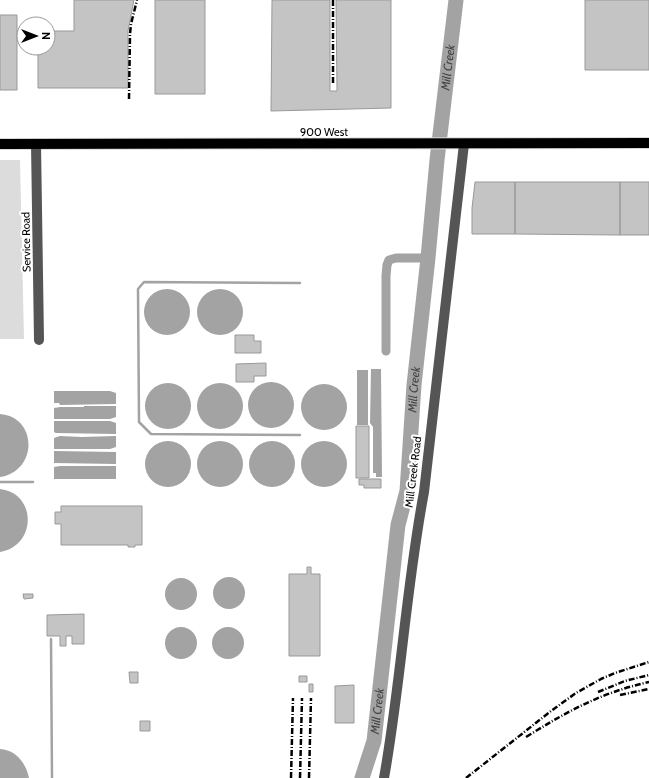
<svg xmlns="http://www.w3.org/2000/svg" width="649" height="778" font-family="Cabin,sans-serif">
  <rect width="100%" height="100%" fill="#fff"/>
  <path fill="#dcdcdc" d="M0,160H20L24,339H0Z"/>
  <path fill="#a3a3a3" d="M144 312a23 23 0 1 1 46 0a23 23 0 1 1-46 0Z
    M197 312a23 23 0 1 1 46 0a23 23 0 1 1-46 0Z
    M371,369H381L382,477H376V473H373V427L370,423Z
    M357,370H368V425H357Z
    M248 405a23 23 0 1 1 46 0a23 23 0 1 1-46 0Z
    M145 406a23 23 0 1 1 46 0a23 23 0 1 1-46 0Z
    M197 406a23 23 0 1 1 46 0a23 23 0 1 1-46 0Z
    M301 407a23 23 0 1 1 46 0a23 23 0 1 1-46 0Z
    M54,391H110L116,393V404L60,405L59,403H54Z
    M84,406H116V417L110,419H54V408L60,407H84Z
    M0,414C38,417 38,471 0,477Z
    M54,421H110L116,423V434L56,433L54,432Z
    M60,436L82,437L116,436V447L110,449H54V438Z
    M301 464a23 23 0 1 1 46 0a23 23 0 1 1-46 0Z
    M197 464a23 23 0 1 1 46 0a23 23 0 1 1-46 0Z
    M249 464a23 23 0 1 1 46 0a23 23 0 1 1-46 0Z
    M145 464a23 23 0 1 1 46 0a23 23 0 1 1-46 0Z
    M54,451L116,452V464L54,463Z
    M60,466H116V479H54V467Z
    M0,489C37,493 37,546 0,552Z
    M213 593a16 16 0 1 1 32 0a16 16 0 1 1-32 0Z
    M165 594a16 16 0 1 1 32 0a16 16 0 1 1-32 0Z
    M165 643a16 16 0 1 1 32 0a16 16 0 1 1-32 0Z
    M212 643a16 16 0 1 1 32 0a16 16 0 1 1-32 0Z
    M0,749C16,750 26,763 29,778H0Z"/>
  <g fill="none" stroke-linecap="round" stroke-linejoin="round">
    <path stroke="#a3a3a3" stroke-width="2.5" d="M300,435L151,434L139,422L138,289L144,282L300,283
      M0,482H33
      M51,639L52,778"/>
    <path stroke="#a3a3a3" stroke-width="9" d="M386,351V276L387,265L389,260L396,258H428"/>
    <path stroke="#a3a3a3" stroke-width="15" id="s1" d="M362,778L374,741L398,525L407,491L414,385L428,258L437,160L456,0"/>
  </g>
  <path fill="#c4c4c4" stroke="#999" d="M74,0H134L128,31V88H38V48H48V31H74Z
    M155,0H205V94H155Z
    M272,0H330V91H337L336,0H391V108L271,111Z
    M585,0H649V70H585Z
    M0,15H17V90H0Z
    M475,182H515V234H472V208Z
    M515,182H620V235L515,234Z
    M620,182H649V235H620Z
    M235,335H254V341H261V353H235Z
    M266,363V376H254V382H236V364Z
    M356,426H369V478H356Z
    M359,479H381V488H364V485H359Z
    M61,506H142V545H135V547H128V545H61V524H55V512H61Z
    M307,567H311V574H320V656H289V574H307Z
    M23,594H33V598L24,599Z
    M84,614V644H72V636H66V646H60V636H47V615Z
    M129,672H138V683H130Z
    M299,676H307V682H299Z
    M309,684H313V692H309Z
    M354,685V723H335V686Z
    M140,721H150V731H140Z"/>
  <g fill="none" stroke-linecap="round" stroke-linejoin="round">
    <g stroke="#dbdbdb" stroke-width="12">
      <path id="major" d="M0,144L649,143"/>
    </g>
    <path stroke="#555" stroke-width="10" d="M36,144L39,340
      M384,778C401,683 406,587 424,492L464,144"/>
    <use href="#major" stroke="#000" stroke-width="10"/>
    <path stroke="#000" stroke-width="2.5" stroke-dasharray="6 2 1 2" stroke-linecap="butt" d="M333,0V85
      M129,99L130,34L131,24L137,0
      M598,692L625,681L649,675
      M620,695L649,689
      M526,737C568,711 600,693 649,682
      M291,778L293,698
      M300,778L302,698
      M309,778L311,698
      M466,778L551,711L576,693L601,679L615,673L649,662"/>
  </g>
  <g text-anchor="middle" stroke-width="4" stroke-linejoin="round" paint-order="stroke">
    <g font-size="11" fill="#000" stroke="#fff">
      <text x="324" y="136">900 West</text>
      <text transform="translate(26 242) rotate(-91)" y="4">Service Road</text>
      <text transform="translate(413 472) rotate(-83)" y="4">Mill Creek Road</text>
    </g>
    <g font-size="12" font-style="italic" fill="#444" stroke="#fff">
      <text dy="4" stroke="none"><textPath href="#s1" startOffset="717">Mill Creek</textPath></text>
      <text dy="4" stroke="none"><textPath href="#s1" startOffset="393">Mill Creek</textPath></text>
      <text dy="4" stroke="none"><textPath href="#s1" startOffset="69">Mill Creek</textPath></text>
    </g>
  </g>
  <g transform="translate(36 36) rotate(90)"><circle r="19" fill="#ffffff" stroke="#999999"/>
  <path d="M0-3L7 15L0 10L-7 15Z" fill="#000000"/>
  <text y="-6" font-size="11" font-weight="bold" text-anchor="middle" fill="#000000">N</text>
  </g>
</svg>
